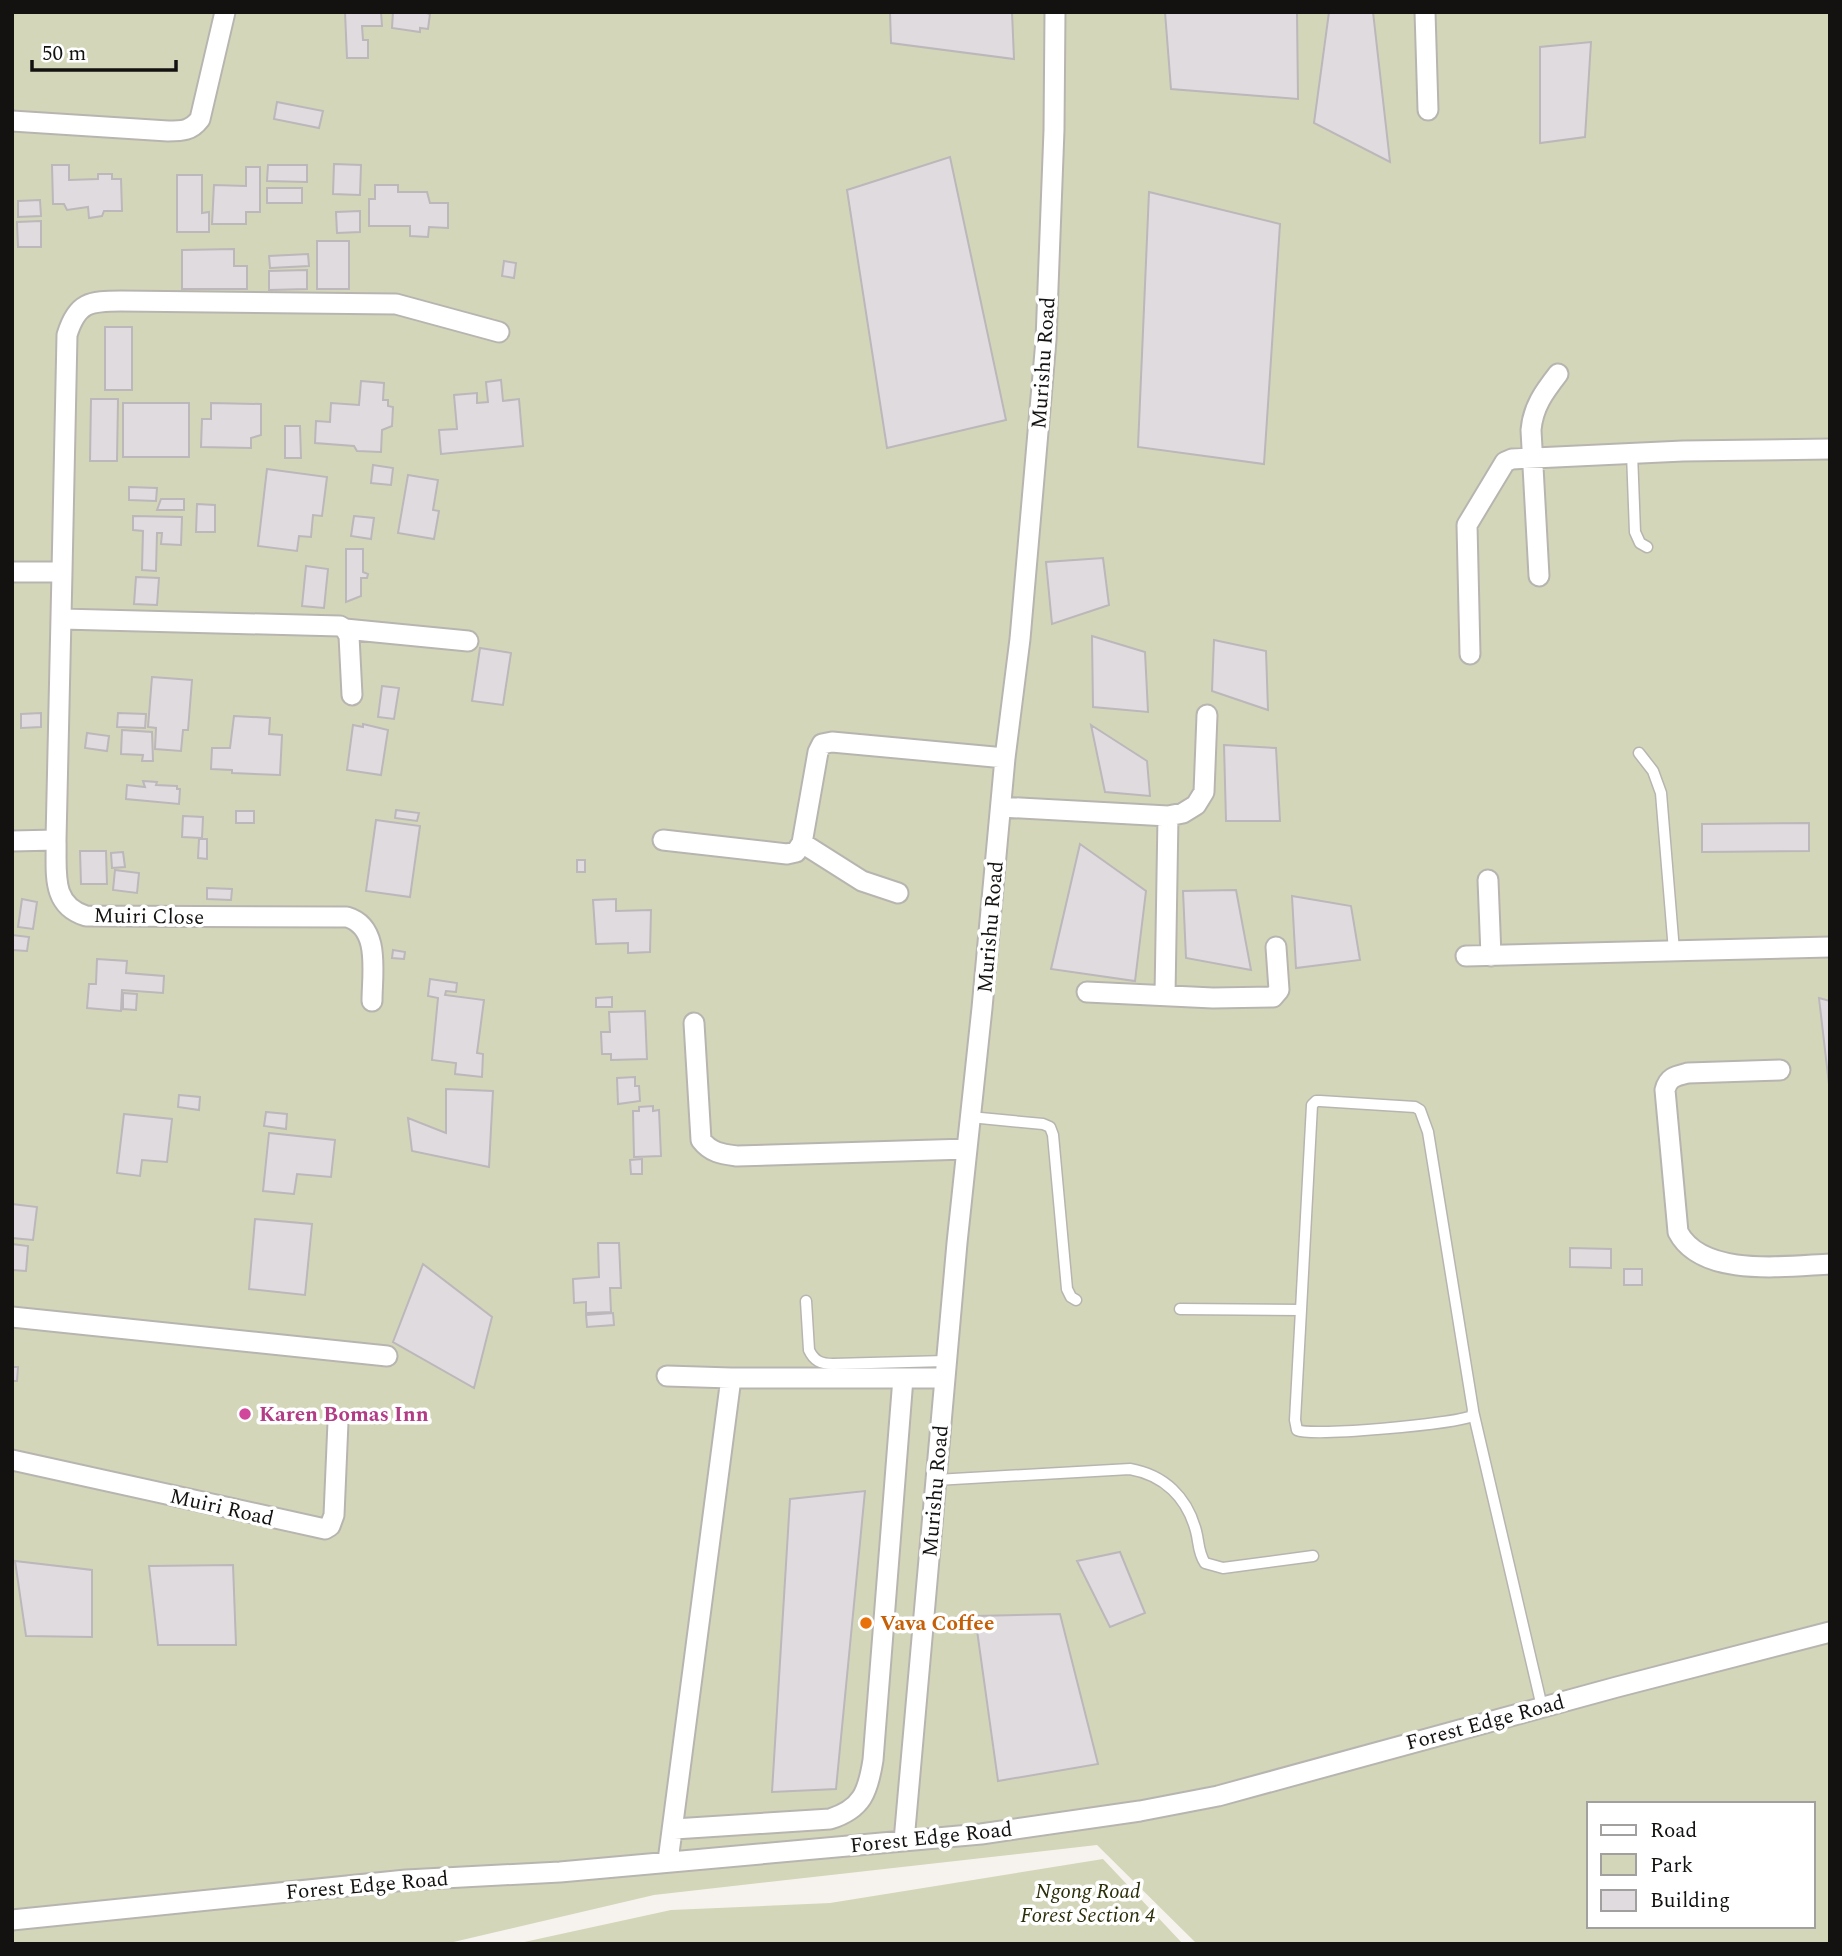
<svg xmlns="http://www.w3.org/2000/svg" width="1842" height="1956" font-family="Spectral,serif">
  <rect width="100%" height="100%" fill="#f6f3ee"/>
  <path fill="#d4d6b9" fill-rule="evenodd" d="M12,12H1830V1944H1197L1097,1845L654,1895L445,1944H12ZM1588,1804H1812V1926H1588Z
    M1103,1859L1183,1944H515L671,1910L830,1903Z"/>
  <path fill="#e0dbde" stroke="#bbb7ba" stroke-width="2" d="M345,12H381L382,26H362L363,40H368V58H347Z
    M393,12H423L430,14L428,29L420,28V32L392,28Z
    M890,12H1012L1014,59L891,43Z
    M1165,12H1297L1298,99L1171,89Z
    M1329,12H1373L1390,162L1314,123Z
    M1591,42L1585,137L1540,143V47Z
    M277,102L323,111L319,128L274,119Z
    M950,157L1006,420L887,448L847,190Z
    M334,164L361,165L360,195L333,194Z
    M52,165H69V180L98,179V174H112V179H121L122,211H104L102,216L89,218L88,207L67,210L64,204H53Z
    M268,165H307V182L267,181Z
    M246,167H260V212H246V224H212L214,185L246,186Z
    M177,175H202V213L209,212V232H177Z
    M375,185H398V192H427L430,203H448V228L429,227L428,237L410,236V226H369V199H375Z
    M267,188H302V203H267Z
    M1149,192L1280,224L1264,464L1138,447Z
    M40,200L41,216L18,217V201Z
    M360,211V232L337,233L336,212Z
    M41,221V247H18L17,222Z
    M317,241H349V289H317Z
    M234,249V266H247V289H182V250Z
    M308,254L309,266L270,268L269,256Z
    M504,261L516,263L514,278L502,276Z
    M307,270V289L269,290V271Z
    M105,327H132V390H105Z
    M501,380L503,401L519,399L523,446L441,454L439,430L457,429L454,395L477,393V403L488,402L486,382Z
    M361,381L384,383L383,400H388V406L393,407L392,426L382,430L381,452L357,451L354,446L315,443L316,421L330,422L331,403L359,405Z
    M91,399H118L117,461H90Z
    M123,403H189V457H123Z
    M211,403L261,404V435L251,438V448L201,447L202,419H211Z
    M285,426H300L301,458H285Z
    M373,465L393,468L391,485L371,483Z
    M267,469L327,477L322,516L313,515L311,537L299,536L297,551L258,546Z
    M408,475L438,480L433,510L439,511L434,539L398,533Z
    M129,487L157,488L156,501L129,500Z
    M161,499H184V510H157Z
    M197,504L215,505V532H196Z
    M133,516L182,517L181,545L161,544L162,533H157L156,571L142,570L143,531L133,530Z
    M354,516L374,518L371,539L351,536Z
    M346,549H363V572L368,574L367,578H361V596L346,602Z
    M1103,558L1109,605L1052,624L1046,562Z
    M306,566L328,569L324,608L302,606Z
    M136,577L159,578L157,605L134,604Z
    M1092,636L1145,652L1148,712L1093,707Z
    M1214,640L1266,651L1268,710L1212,691Z
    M480,648L511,653L503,705L472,701Z
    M152,677L192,680L188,730H183L181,751L155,749L156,728L148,727Z
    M382,686L399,688L394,719L378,717Z
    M41,713V727L21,728V714Z
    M118,713L146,714L145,728L117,727Z
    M234,716L270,718L269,734L282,735L280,775L232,773V770L211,769L212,748H230Z
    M363,724L388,730L381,775L347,770L353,725L363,727Z
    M1091,725L1147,761L1150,796L1105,792Z
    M122,730L152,732L153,761H142L143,755L121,754Z
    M87,733L109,736L107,751L85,748Z
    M1224,745L1276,748L1280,821H1226Z
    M143,781L157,782L156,785L177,786V789H180L179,804L126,799L127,785L145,787Z
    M396,810L419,813L417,821L395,818Z
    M236,811H254V823H236Z
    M183,816L203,817L202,838L182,837Z
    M376,820L420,826L410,897L366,891Z
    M1809,823V851L1702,852V824Z
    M199,839H207V859L198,858Z
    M1080,844L1146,891L1135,981L1051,969Z
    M80,851H106L107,884H81Z
    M123,852L125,867L112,868L111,853Z
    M577,860H585V872H577Z
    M115,870L139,873L137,893L113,890Z
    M207,888L232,889L231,900L207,899Z
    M1236,890L1251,970L1186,958L1183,891Z
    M1292,896L1351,906L1360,960L1296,968Z
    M22,899L37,902L33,929L18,927Z
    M616,899V911L651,910L650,952L628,953V943L596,944L593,900Z
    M12,935L29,937L27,951L12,950Z
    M393,950L405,952L404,959L392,958Z
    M97,959L127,961L126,973L164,976L163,993L122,990L121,1011L87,1008L89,984H96Z
    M430,979L457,983L456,992L446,991L445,995L484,1000L477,1053L483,1054L482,1077L455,1074L456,1063L432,1060L438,998L428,996Z
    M123,993L137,994L136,1010L123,1009Z
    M612,997V1007H596V998Z
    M1819,998L1830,1001V1093Z
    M645,1011L647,1059L611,1060V1054H602L601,1032H610L609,1012Z
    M635,1077V1086H639L640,1101L618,1104L617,1078Z
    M446,1089L493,1091L489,1167L412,1151L408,1118L446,1133Z
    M179,1095L200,1097L199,1110L178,1107Z
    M653,1106V1111L659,1110L661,1156L634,1157L633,1111H639V1107Z
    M266,1112L287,1114L286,1129L264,1126Z
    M124,1114L172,1119L167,1162L142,1160L140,1176L117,1173Z
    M269,1133L335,1140L331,1177L297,1174L294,1194L263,1191Z
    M642,1159V1174H631L630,1160Z
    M12,1204L37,1207L33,1240L12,1238Z
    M255,1219L312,1224L305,1295L249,1289Z
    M598,1243H619L621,1288H610L611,1312L586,1313V1302L574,1303L573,1279L599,1277Z
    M12,1244L28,1246L26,1271L12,1270Z
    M1570,1248L1611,1249V1268L1570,1267Z
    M423,1264L492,1317L474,1388L393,1342Z
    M1624,1269H1642V1285H1624Z
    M613,1313L614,1325L587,1327L586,1315Z
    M12,1367H18L17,1381H12Z
    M865,1491L836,1789L772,1792L790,1499Z
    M1120,1552L1145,1613L1110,1627L1077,1561Z
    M15,1561L92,1570V1637L26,1636Z
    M233,1565L236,1645H158L149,1566Z
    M1060,1614L1098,1764L998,1781L975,1616Z"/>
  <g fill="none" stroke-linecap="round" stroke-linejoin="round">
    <g stroke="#b8b5b0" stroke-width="13">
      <path id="service" d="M1632,453L1635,532L1640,543L1647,547
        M1639,753L1653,771L1661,793L1674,951
        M970,1117L1043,1124L1050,1127L1053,1135L1067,1289L1071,1297L1076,1300
        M806,1301L809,1350C814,1361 821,1364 833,1364L946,1361
        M1180,1309L1301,1310L1295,1420L1297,1430C1312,1437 1454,1424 1472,1416L1473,1410L1428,1132L1420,1110L1415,1107L1320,1101H1316L1312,1105L1301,1310
        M1473,1411L1542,1707
        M936,1480L1130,1469C1164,1475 1187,1497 1196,1531C1199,1542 1198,1553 1205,1563L1223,1568L1313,1556"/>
    </g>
    <g stroke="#b8b5b0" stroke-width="23">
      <path id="minor" d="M1425,12L1428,110
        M12,121L168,131C182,131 191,131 200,119L225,12
        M12,572H62L67,335C77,302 90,301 121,301L396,304L499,332
        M62,572L56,840C57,872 50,905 86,916L347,917C381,927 372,973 372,1001
        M1539,576L1531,430C1533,407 1544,392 1558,374
        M62,619L340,626L345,629L349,636L352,695
        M345,629L468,641
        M1470,654L1467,525L1505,462L1512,459L1683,451L1830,449
        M1001,807L1168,816L1183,813L1196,805L1204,792L1207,715
        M663,840L787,854L796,852L802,843L818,752L822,744L832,742L1005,758
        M12,841L56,840
        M802,843L862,881L898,893
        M1488,880L1491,956
        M1466,956L1830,947
        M1087,992L1213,998L1273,997L1279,990L1276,947
        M1165,995L1168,816
        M694,1023L701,1140C711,1153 722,1154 737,1156L967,1149
        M1780,1070L1688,1073C1676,1076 1668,1077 1665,1090L1678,1232C1702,1278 1786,1266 1830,1264
        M12,1317L387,1356
        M667,1376L731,1378H945
        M12,1460L325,1529L330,1526L334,1515L338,1422
        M674,1829L830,1819C862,1809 868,1792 873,1760L903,1378
        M904,1841L957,1243L982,1008L1005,758L1020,639L1046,340L1054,130L1055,12
        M668,1861L731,1378
        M12,1920L406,1880L560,1872L981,1834L1140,1811L1218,1796L1617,1687L1830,1632"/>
    </g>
    <use href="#service" stroke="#fff" stroke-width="10"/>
    <use href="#minor" stroke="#fff" stroke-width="19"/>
  </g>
  <circle fill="#d1479c" stroke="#fff" stroke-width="2.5" cx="245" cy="1414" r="7"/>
  <circle fill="#e8710a" stroke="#fff" stroke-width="2.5" cx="866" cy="1623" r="7"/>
  <g text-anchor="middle" stroke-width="7" stroke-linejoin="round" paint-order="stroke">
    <g font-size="21" fill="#131210" stroke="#fff">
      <text transform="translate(1043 363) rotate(-86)" y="7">Murishu Road</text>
      <text transform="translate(149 916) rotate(1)" y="7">Muiri Close</text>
      <text transform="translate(990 927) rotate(-85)" y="7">Murishu Road</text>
      <text transform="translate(935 1491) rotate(-85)" y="7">Murishu Road</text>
      <text transform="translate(222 1507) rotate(13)" y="7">Muiri Road</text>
      <text transform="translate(1485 1722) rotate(-15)" y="7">Forest Edge Road</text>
      <text transform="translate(931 1837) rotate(-6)" y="7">Forest Edge Road</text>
      <text transform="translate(367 1885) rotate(-5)" y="7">Forest Edge Road</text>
    </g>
    <g font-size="21" font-weight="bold" fill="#b23c85" stroke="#fff" text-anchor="start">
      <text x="259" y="1421">Karen Bomas Inn</text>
    </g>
    <g font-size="21" font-weight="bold" fill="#c56008" stroke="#fff" text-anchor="start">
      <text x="880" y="1630">Vava Coffee</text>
    </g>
    <g font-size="21" font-style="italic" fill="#2c2d09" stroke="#fff">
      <text x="1088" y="1898">Ngong Road<tspan x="1088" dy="24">Forest Section 4</tspan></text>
    </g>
  </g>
  <rect width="1842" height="1956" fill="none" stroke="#131210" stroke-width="28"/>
  <rect x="1587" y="1802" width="228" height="126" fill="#ffffff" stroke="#a1a09f" stroke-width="2"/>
  <rect x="1601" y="1825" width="35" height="10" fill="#ffffff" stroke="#a1a09f" stroke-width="2"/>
  <text x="1650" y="1837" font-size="21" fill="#131210">Road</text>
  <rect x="1601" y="1854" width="35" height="21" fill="#d4d6b9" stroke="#a1a09f" stroke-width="2"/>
  <text x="1650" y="1872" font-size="21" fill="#131210">Park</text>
  <rect x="1601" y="1890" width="35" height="21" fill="#e0dbde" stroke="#a1a09f" stroke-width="2"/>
  <text x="1650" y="1907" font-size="21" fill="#131210">Building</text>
  <path d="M32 60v10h144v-10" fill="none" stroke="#131210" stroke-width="3.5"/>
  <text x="42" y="60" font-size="21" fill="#131210" stroke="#ffffff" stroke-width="5" paint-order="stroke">50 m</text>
</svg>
